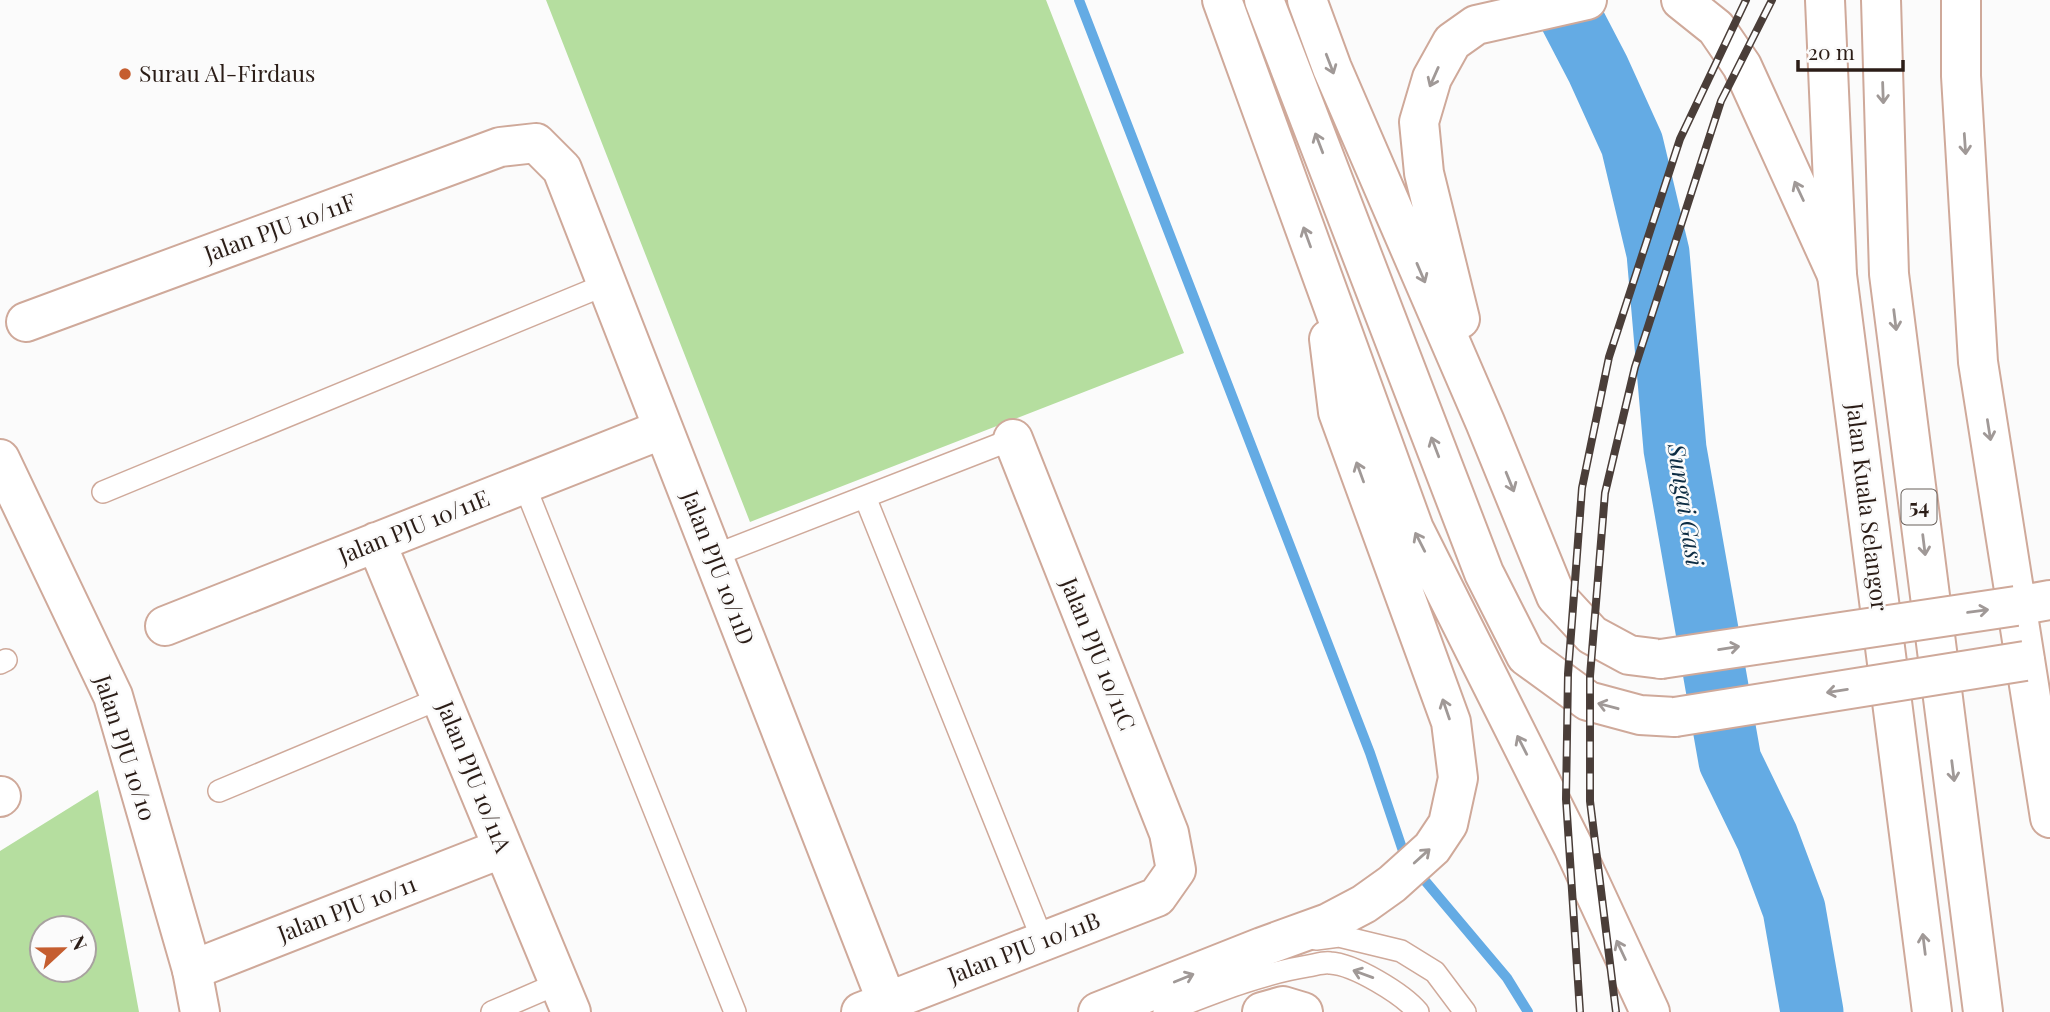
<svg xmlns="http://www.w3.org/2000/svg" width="2050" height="1012" font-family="'Playfair Display',serif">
  <rect width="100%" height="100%" fill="#fbfbfb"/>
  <path fill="#b5de9f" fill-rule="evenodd" d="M546,0H1046L1184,353L750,522Z
    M98,790L139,1012H0V851ZM84,928V970H42V928Z"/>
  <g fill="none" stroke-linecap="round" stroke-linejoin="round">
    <path stroke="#64abe4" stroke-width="10" d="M1079,0L1370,753L1405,857L1507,978L1528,1012"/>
    <path stroke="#64abe4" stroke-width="63" d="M1562,0L1598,69L1632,144L1658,253L1675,449L1730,761L1767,837L1794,909L1812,1012"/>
    <g stroke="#cfa99a" stroke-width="24">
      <path id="service" d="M524,484L735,1012
        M103,492L607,284
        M865,497L1043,941
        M713,556L1013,439
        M0,663L6,660
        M219,791L441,698
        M1316,939L1339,936L1401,951L1435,972L1465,1012
        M492,1012L559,983
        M1164,1012C1211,994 1258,974 1308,966C1315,965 1323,962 1330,963C1354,964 1403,994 1418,1012"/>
    </g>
    <g stroke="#cfa99a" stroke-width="42">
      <path id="minor" d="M26,322L500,147L536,143L562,169L887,1002
        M376,542L571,1012
        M165,626L663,429
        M0,797L1,796
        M192,970L503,848
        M861,1012L1157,897L1176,870L1169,833L1013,439
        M1262,1012L1283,1006L1303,1012"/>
    </g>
    <g stroke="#cfa99a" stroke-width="42">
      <path id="tertiary" d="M0,459L113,696L192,970L200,1012
        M2016,606L2050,600"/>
    </g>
    <g stroke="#cfa99a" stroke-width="42">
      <path id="trunk" d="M1825,0L1837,275L1932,1012
        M1881,0L1889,274L1983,1012
        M1961,0V76L1978,362L2050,818"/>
    </g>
    <g stroke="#cfa99a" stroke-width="42">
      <path id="motorway" d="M1222,0L1414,529L1573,846L1650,1012
        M1264,0L1484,573L1526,656L1588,701L1640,715L1675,717
        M1307,0L1332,68L1485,422L1556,596L1592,635L1629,655L1661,659
        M1681,0L1716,28L1742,66L1837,275
        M1460,319L1424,173L1419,122L1432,78L1452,42L1476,25L1587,0
        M1098,1012L1262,947L1328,923L1364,904L1392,884L1432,848L1448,824L1458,778L1451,722L1338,412L1329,339"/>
    </g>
    <use href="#service" stroke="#fff" stroke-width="21"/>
    <use href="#minor" stroke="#fff" stroke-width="38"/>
    <use href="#tertiary" stroke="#fff" stroke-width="38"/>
    <use href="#trunk" stroke="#fff" stroke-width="38"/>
    <use href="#motorway" stroke="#fff" stroke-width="38"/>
    <g stroke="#4a3e39" stroke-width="8">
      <path id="rail" d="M1580,1012L1566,799L1568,674L1582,488L1609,357L1680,139L1746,0
        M1616,1012L1590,801V676L1605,493L1635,367L1721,101L1772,0"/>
    </g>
    <use href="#rail" stroke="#fbfbfb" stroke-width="5" stroke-dasharray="16" stroke-linecap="butt"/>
    <g stroke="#cfa99a" stroke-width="42" stroke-linecap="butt">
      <path id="motorway-bridge" d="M1661,659L2016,606
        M1675,717L2025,661"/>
    </g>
    <use href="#motorway-bridge" stroke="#fff" stroke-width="38"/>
  </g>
  <defs><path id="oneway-shaft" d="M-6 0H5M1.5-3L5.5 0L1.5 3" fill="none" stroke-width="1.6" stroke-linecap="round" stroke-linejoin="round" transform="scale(1.75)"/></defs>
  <g stroke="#a09997">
    <use href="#oneway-shaft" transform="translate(1330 64) rotate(69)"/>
    <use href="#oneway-shaft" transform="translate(1434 77) rotate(114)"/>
    <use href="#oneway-shaft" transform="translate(1883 93) rotate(88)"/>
    <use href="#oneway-shaft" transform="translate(1319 143) rotate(-111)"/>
    <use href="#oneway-shaft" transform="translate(1965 144) rotate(86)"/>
    <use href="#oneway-shaft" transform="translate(1799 191) rotate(-115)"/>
    <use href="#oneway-shaft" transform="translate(1307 237) rotate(-110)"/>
    <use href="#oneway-shaft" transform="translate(1421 273) rotate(67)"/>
    <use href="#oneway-shaft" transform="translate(1895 320) rotate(83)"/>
    <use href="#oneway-shaft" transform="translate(1989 430) rotate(81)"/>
    <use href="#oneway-shaft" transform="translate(1435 447) rotate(-111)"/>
    <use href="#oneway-shaft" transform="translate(1360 472) rotate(-110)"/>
    <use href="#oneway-shaft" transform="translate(1510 482) rotate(68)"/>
    <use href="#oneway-shaft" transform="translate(1420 542) rotate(-117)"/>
    <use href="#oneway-shaft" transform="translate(1924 545) rotate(83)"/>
    <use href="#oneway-shaft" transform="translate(1978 611) rotate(-8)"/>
    <use href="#oneway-shaft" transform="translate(1729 648) rotate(-9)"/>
    <use href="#oneway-shaft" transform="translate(1837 691) rotate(171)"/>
    <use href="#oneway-shaft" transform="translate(1608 706) rotate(-165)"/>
    <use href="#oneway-shaft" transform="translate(1446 709) rotate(-109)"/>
    <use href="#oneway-shaft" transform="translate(1522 745) rotate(-117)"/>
    <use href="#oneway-shaft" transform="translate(1953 771) rotate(83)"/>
    <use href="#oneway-shaft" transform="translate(1422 856) rotate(-42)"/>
    <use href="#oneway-shaft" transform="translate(1924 944) rotate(-97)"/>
    <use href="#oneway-shaft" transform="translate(1621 950) rotate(-115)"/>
    <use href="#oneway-shaft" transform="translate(1363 974) rotate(-160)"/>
    <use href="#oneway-shaft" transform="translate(1184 978) rotate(-22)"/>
  </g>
  <circle fill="#c55e30" stroke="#fbfbfb" stroke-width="2.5" cx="125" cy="74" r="7"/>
  <g text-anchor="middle" stroke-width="5" stroke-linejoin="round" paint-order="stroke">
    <rect fill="#fbfbfb" stroke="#69605b" stroke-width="2" x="1901.5" y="489.5" width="35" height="35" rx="5"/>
    <g font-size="21" font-weight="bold" fill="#2b1d17">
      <text x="1919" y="514">54</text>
    </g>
    <g font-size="23" fill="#2b1d17" stroke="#fbfbfb" text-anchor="start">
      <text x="139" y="82">Surau Al-Firdaus</text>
    </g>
    <g font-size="23" fill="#2b1d17" stroke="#fbfbfb">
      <text transform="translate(280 228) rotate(-20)" y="8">Jalan PJU 10/11F</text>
      <text transform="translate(1867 507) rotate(83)" y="8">Jalan Kuala Selangor</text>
      <text transform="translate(414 527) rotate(-22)" y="8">Jalan PJU 10/11E</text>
      <text transform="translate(718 568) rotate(69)" y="8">Jalan PJU 10/11D</text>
      <text transform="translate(1098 654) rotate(68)" y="8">Jalan PJU 10/11C</text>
      <text transform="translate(125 748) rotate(72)" y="8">Jalan PJU 10/10</text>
      <text transform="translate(474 777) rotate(68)" y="8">Jalan PJU 10/11A</text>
      <text transform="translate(347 909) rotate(-21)" y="8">Jalan PJU 10/11</text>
      <text transform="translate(1024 948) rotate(-21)" y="8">Jalan PJU 10/11B</text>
    </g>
    <g font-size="24" font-style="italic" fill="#0c2c43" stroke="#fbfbfb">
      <text transform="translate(1685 505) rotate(81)" y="8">Sungai Gasi</text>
    </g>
  </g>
  <g transform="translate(63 949) rotate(68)"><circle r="33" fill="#fbfbfb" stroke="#a8a2a0" stroke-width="2"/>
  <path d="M0-5L12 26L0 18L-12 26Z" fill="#c55e30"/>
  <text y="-10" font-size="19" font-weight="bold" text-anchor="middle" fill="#2b1d17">N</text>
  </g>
  <path d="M1798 60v10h105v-10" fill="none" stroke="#2b1d17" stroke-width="3.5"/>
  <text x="1808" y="60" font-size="21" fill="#2b1d17" stroke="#fbfbfb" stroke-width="5" paint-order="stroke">20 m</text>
</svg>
